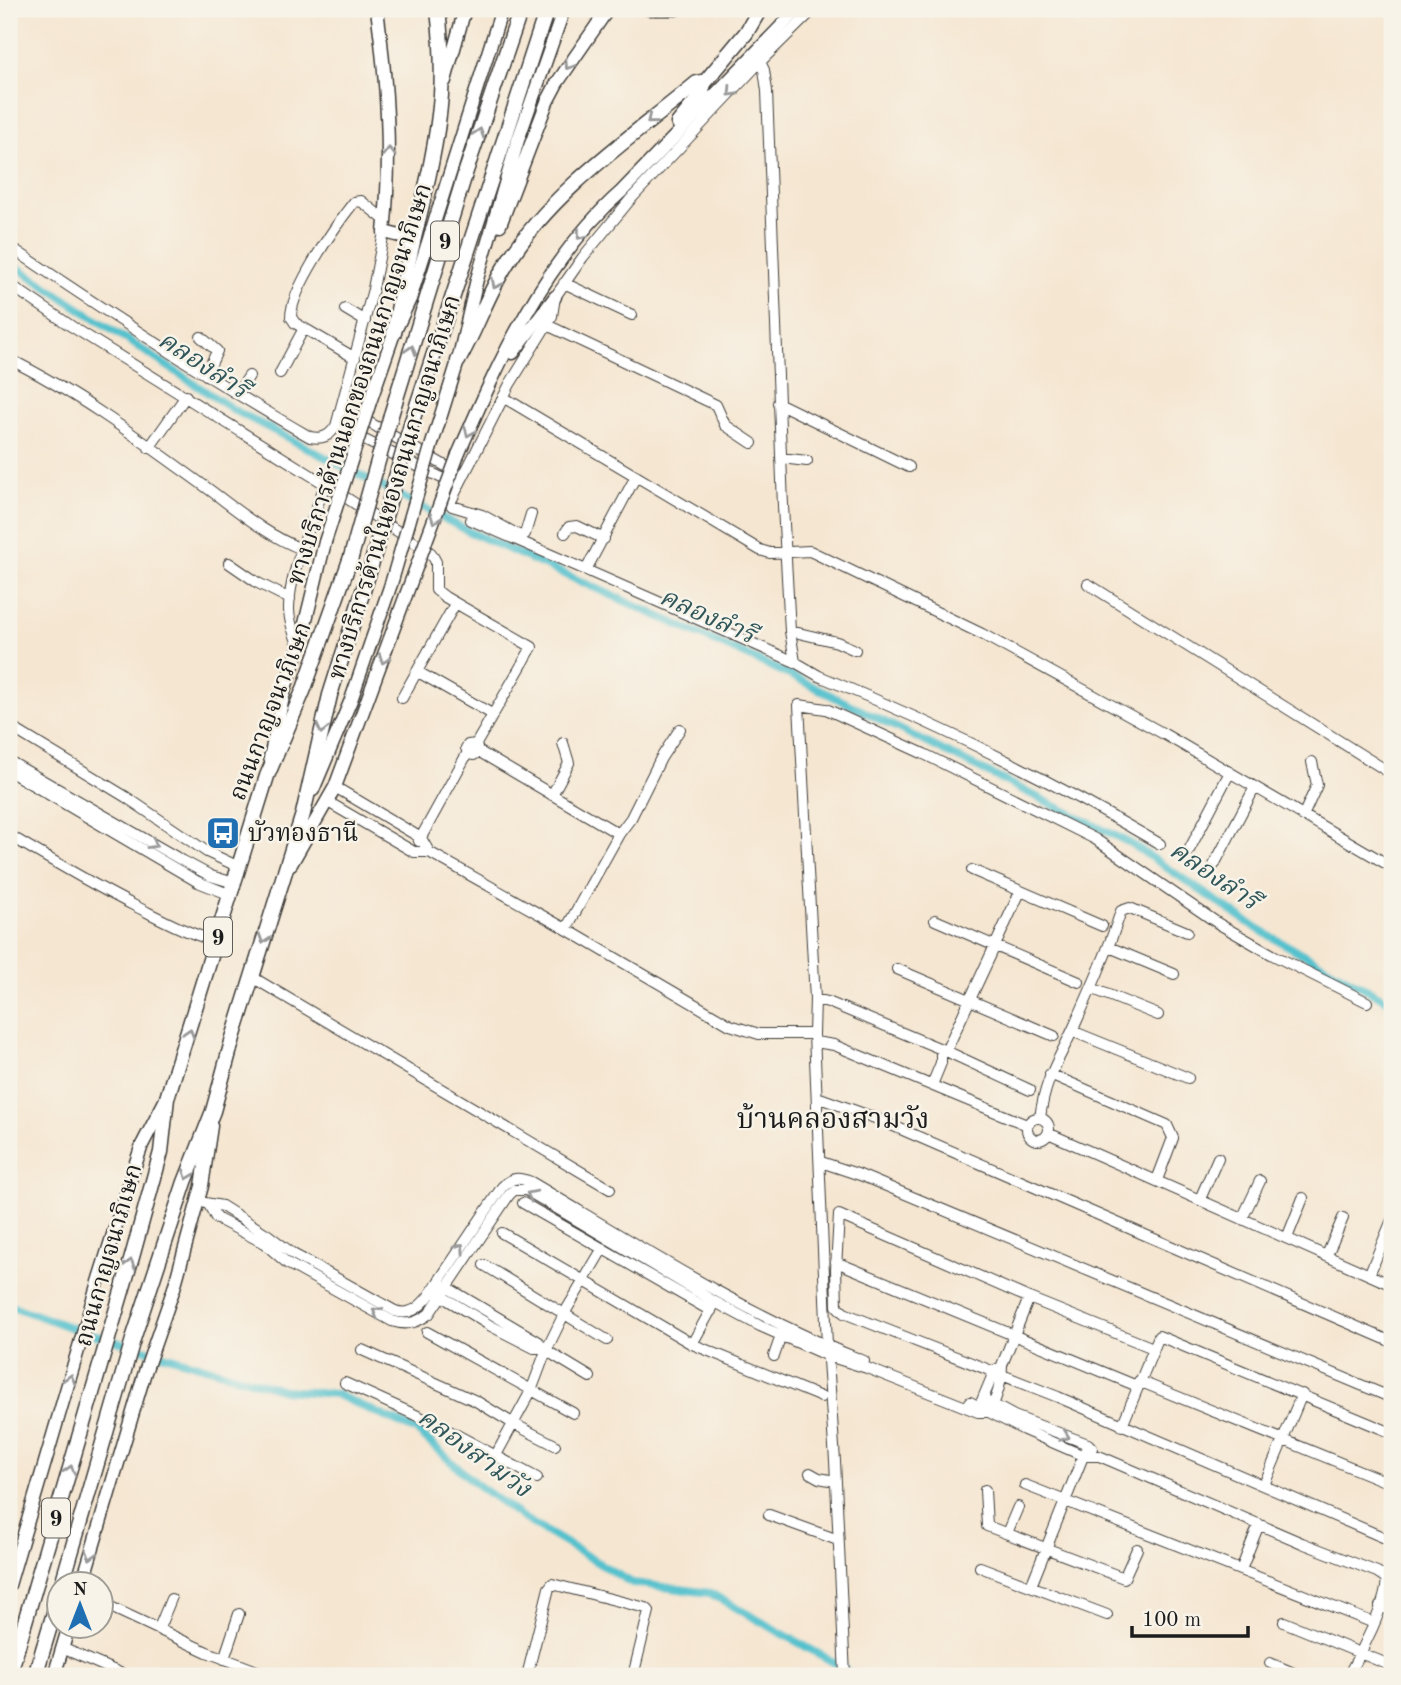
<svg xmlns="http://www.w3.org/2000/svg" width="1401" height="1685" font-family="'Old Standard TT','Noto Serif Thai',serif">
  <rect width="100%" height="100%" fill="#f7f3e8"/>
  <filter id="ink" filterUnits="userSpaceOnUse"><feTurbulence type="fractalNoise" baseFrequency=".0143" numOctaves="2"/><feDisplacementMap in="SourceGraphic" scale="14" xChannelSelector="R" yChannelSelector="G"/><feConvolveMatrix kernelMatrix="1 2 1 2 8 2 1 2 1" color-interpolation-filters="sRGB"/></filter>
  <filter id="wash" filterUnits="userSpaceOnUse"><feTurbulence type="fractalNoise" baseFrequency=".00686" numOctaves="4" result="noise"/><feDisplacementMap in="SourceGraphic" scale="28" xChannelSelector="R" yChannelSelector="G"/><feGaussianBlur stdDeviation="1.57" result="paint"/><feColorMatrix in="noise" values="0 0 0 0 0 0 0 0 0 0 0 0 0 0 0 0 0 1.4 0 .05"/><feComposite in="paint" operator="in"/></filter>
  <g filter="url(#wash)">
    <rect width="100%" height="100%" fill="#f5e6d1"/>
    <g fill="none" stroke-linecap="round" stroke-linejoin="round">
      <path stroke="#54c1cd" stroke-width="8" d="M9,262L234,410L470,532L792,676L1130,843L1261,931L1392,1003
        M9,1305L72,1328L284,1390L335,1394L417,1431L475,1483L523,1518L632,1583L710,1593L842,1667L851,1676"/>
    </g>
  </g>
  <g filter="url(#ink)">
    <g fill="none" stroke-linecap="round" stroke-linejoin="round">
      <g stroke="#3d3a37" stroke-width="12">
        <path id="minor" d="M760,62L764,70L767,91L783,506L790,631L795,662
          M9,246C108,313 207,378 310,437C322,439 329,437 336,426L373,289L384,232
          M564,283L632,315
          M9,284L71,326L325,484
          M345,309L365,321
          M547,325L716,405L725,425L752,443
          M201,337L217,351L206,375
          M355,358L295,323L291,317C291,289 336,225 354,202L361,201L385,220
          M9,359C78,393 141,440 203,485C235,508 265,535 302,549
          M280,373L304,328
          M237,394L249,376
          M503,397L760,550L770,553L810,551L982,634L1164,734L1392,867
          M778,403L909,467
          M342,407L456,472
          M336,426L452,483
          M149,448L186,396
          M781,458L807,461
          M531,514L525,534L520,536L482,515L452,506L450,503L510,384L552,316L555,297L583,257L630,200L760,62L814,9
          M471,520L586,570L636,476
          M565,533L569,527L577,526L604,539
          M229,563L258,583L290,599
          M586,570L795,662L819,676C937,724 1051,780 1160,844
          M1088,584L1392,774
          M790,631L837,642L855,650
          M299,647C295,635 289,623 289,610C288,575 314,518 325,484L431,553L436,562V590L445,597L532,647L476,744L478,751L474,755L469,754L466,748L468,745L476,744
          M418,672L492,714
          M402,698L455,604
          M9,726L126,797L207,852L239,867
          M478,751L619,834L566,929
          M9,761L183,861L211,876L234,883
          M9,771L198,882L231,895
          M335,787L421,838L429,852
          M552,795L569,763L563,743
          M328,802L414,852H429L566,929L730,1025L759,1034H814
          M1303,816L1317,785L1312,762
          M619,834L631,818L661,758L680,729
          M9,835C51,860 93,885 137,907C163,920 188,934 217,941
          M419,841L468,752
          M1188,852L1230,772
          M1214,865L1255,787
          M972,870L1102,926
          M935,920L1079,982
          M1109,947L1174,974
          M897,969L1054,1036
          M252,977L610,1189
          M1091,988L1158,1015
          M815,999L828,1002L946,1051L1030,1090
          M1072,1031L1188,1078
          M815,1042L834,1045L1027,1125
          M1050,1074L1167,1125L1173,1138L1157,1180
          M932,1085L941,1063V1054L946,1051L1020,892
          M817,1097L875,1118L1392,1342
          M1040,1118C1045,1078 1058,1062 1074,1027C1091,989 1108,951 1121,911L1130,908L1187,932
          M1027 1129a11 11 0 1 1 22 0a11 11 0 1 1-22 0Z
          M1048,1133L1392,1285
          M821,1162L860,1175L1392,1398
          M1200,1199L1218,1158
          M205,1203L222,1206L268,1235L293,1254L395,1311C409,1316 419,1308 428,1297L502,1187C512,1177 518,1177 531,1182C639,1246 746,1315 864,1361
          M523,1203L711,1311
          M209,1205L216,1218L264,1243L287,1263L392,1321C407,1326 416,1323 429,1314L509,1195L514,1190H526L715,1302L760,1326L828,1356L867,1368L978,1412H989C997,1399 1002,1380 1002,1365L1029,1298
          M1242,1219L1260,1181
          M502,1233L692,1344L821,1397
          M1287,1238L1303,1198
          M1327,1255L1343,1218
          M836,1262L1137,1386
          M484,1265L607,1340
          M1369,1275L1392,1220
          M443,1285L539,1342L542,1348L590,1377
          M438,1294L491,1326L534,1348H542
          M427,1332L573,1413
          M692,1344L713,1306
          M1153,1348L1029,1298L839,1215L836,1269L837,1306L844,1313L1058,1397L1392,1541
          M362,1350L476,1401L514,1424L555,1445
          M774,1356L783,1330
          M1139,1381L1392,1484
          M345,1383L442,1427L537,1478
          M970,1402L978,1406L981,1403L994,1372L997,1369
          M988,1402L1014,1416L1088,1444L1092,1448
          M983,1409L1024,1430L1084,1456H1099L1111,1461L1302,1543L1377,1572L1386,1578C1390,1598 1359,1657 1348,1676
          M1122,1426L1159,1336L1392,1433
          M496,1455L531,1391L546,1351L564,1314L603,1248
          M810,1473L819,1478L835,1481
          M1025,1485L1374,1623
          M1264,1485L1302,1394
          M985,1490L987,1526L1124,1578L1137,1549
          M769,1515L838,1540
          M1007,1533L1018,1507
          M980,1567L1107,1615
          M1241,1570L1259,1524
          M1031,1586L1088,1444
          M102,1603L207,1652L270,1676
          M1380,1606L1392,1611
          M1284,1622L1392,1666
          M159,1628L171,1599
          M62,1648L127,1676
          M224,1659L239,1614
          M1270,1663L1301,1676
          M527,1676L549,1588L552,1584L646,1608L649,1611L633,1676
          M845,1676L835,1461L827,1346L814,1034L815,999L799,705L826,709L924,754L1095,839L1219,924L1273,955L1367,1002"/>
      </g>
      <g stroke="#3d3a37" stroke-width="15">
        <path id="major" d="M377,9C387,84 392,156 384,232L412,239
          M649,9H676
          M445,81L465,9
          M677,123L703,91L706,81
          M500,225L547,102L557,83L608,9
          M513,353L555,297
          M370,402L394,333L410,299L502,9
          M431,447L458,361L477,279L518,140L564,9
          M458,455C499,361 544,260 622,191L798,9
          M270,758L285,688L299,648L325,542
          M313,790L351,700L391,584
          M291,864L335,787L406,595
          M82,1584L145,1372L174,1288L202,1186L211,1126
          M9,1585L98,1282L132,1174L142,1145L165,1101
          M54,1676L69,1626"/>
      </g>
      <g stroke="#3d3a37" stroke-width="17">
        <path id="highway" d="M394,333C406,253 435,175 441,95C443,66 441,37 438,9
          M458,361C477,328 488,292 509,260C555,188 632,137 697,83L706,81L746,33L760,9
          M391,415L466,171L521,9
          M412,421L547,9
          M62,1584L134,1336L185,1182L213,1111L233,1038L303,814L330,695L370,569
          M9,1676L132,1257L161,1152L167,1098L267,776L304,689L351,557
          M35,1676L60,1593"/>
      </g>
      <use href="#minor" stroke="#fff" stroke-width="10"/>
      <use href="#major" stroke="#fff" stroke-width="12"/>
      <use href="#highway" stroke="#fff" stroke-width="14"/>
      <g stroke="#3d3a37" stroke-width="15" stroke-linecap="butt">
        <path id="major-bridge" d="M325,542L370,402
          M391,584L431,447
          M406,595L458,455"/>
      </g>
      <g stroke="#3d3a37" stroke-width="17" stroke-linecap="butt">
        <path id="highway-bridge" d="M351,557L391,415
          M370,569L412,421"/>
      </g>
      <use href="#major-bridge" stroke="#fff" stroke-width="12"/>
      <use href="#highway-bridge" stroke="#fff" stroke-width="14"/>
    </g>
    <defs><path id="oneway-chevron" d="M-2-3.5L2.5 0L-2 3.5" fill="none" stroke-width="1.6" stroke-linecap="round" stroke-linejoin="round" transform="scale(1.75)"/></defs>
    <g stroke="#999">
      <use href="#oneway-chevron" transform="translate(569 65) rotate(124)"/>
      <use href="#oneway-chevron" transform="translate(732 92) rotate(133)"/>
      <use href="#oneway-chevron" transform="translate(651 120) rotate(141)"/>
      <use href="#oneway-chevron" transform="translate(479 133) rotate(-72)"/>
      <use href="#oneway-chevron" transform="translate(389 152) rotate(-90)"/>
      <use href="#oneway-chevron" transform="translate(581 235) rotate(129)"/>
      <use href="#oneway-chevron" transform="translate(496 284) rotate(118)"/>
      <use href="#oneway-chevron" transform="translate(411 350) rotate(-73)"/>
      <use href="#oneway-chevron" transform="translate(469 432) rotate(114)"/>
      <use href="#oneway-chevron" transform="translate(435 519) rotate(110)"/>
      <use href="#oneway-chevron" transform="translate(384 659) rotate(110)"/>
      <use href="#oneway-chevron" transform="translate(322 729) rotate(103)"/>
      <use href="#oneway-chevron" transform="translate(153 844) rotate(30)"/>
      <use href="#oneway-chevron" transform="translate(264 939) rotate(108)"/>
      <use href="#oneway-chevron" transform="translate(189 1033) rotate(-73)"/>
      <use href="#oneway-chevron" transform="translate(188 1175) rotate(111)"/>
      <use href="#oneway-chevron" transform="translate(531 1195) rotate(-153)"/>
      <use href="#oneway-chevron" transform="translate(460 1248) rotate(-56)"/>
      <use href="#oneway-chevron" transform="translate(130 1264) rotate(-74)"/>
      <use href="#oneway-chevron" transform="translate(377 1312) rotate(-151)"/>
      <use href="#oneway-chevron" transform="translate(70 1379) rotate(-74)"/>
      <use href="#oneway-chevron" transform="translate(1065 1436) rotate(21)"/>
      <use href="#oneway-chevron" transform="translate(70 1470) rotate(-74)"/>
      <use href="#oneway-chevron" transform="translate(91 1555) rotate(107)"/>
    </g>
  </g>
  <defs>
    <g id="bus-square" transform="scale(1.75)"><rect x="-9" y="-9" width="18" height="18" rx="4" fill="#1f6fb2" stroke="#f7f3e8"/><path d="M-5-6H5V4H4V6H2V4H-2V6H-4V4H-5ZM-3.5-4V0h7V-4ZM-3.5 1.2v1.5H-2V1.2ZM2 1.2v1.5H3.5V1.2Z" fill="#fff"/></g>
  </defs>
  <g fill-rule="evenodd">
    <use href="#bus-square" x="223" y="833"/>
  </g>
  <g text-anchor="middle" stroke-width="5" stroke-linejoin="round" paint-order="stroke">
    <g fill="#f7f3e8" stroke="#5e5c59" stroke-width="2">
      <rect x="431" y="221.5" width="28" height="39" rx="5"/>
      <rect x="204" y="917.5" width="28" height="39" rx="5"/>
      <rect x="42" y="1498.5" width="28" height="39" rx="5"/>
    </g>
    <g font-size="23" font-weight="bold" fill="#1c1c1c">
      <text x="445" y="249">9</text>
      <text x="218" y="945">9</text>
      <text x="56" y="1526">9</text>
    </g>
    <g font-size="24" fill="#1c1c1c" stroke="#f7f3e8">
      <text transform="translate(359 384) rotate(-72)" y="8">ทางบริการด้านนอกของถนนกาญจนาภิเษก</text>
      <text transform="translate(394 487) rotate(-73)" y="8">ทางบริการด้านในของถนนกาญจนาภิเษก</text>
      <text transform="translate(270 711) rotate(-69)" y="8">ถนนกาญจนาภิเษก</text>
      <text transform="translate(108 1255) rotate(-74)" y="8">ถนนกาญจนาภิเษก</text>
    </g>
    <g font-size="24" fill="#1c1c1c" stroke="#f7f3e8" text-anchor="start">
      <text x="248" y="841">บัวทองธานี</text>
    </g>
    <g font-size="26" font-style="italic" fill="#30565a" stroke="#f7f3e8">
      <text transform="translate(204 364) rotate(33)" y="9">คลองลำรี</text>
      <text transform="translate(708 615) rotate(24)" y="9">คลองลำรี</text>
      <text transform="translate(1215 875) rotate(34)" y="9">คลองลำรี</text>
      <text transform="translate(475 1452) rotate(36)" y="9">คลองสามวัง</text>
    </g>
    <g font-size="28" fill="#1c1c1c" stroke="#f7f3e8">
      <text x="833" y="1128">บ้านคลองสามวัง</text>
    </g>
  </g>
  <rect width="1401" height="1685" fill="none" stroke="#f7f3e8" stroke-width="35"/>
  <g transform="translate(80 1605)"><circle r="33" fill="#f7f3e8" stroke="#9f9d96" stroke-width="2"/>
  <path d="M0-5L12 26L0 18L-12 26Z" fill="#1f6fb2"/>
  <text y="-10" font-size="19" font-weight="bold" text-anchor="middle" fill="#1c1c1c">N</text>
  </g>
  <path d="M1132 1626v10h116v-10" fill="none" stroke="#1c1c1c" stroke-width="3.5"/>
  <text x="1142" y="1626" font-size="21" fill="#1c1c1c" stroke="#f7f3e8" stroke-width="5" paint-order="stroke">100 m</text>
</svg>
